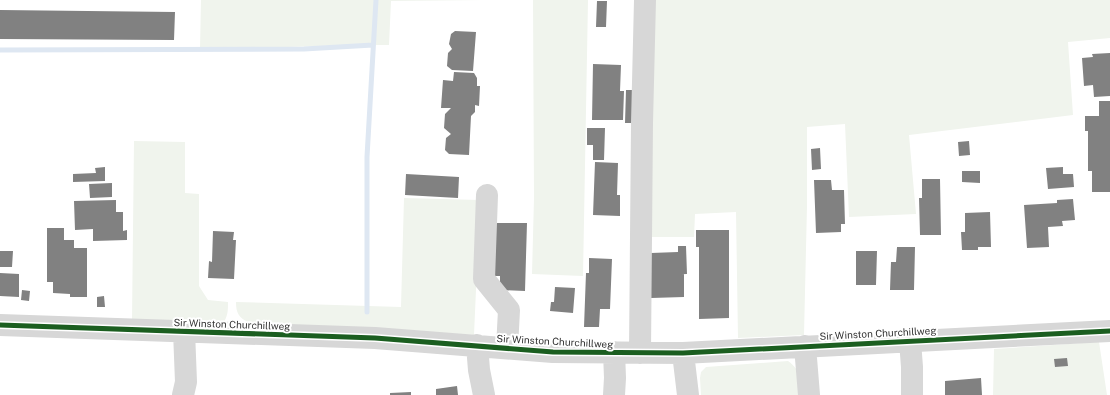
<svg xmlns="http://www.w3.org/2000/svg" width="1110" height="395" font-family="'Public Sans',sans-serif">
  <rect width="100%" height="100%" fill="#fff"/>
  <path fill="#f0f4ed" d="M201,0H485L391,1L389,45H373L200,49Z
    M533,0H588L583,276L532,274L534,198Z
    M644,0H1110V38L1068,42L1073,115L909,135L916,214L849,217L845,124L807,127V206L804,335L738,338L736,212L695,214L694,237H649Z
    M134,141L185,142V193L199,194V286L208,300L228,302C228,310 228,315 224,322L132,320Z
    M404,198L480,200L474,335L249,323C239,317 236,314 236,302L401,307Z
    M1099,342L1107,395H993L994,349Z
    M788,361C802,371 799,379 800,395H701L700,378L701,372L706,367Z"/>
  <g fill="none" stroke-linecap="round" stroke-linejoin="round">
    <path stroke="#dee7f2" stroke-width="5" d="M0,50L304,49L373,45
      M367,312V157L376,0"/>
  </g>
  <path fill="#818181" d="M597,1H607L606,27H596Z
    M0,10L175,12L174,40L0,39Z
    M455,31L476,32L473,71L452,70L447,66L448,53L452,49L449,44L451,34Z
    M1110,53V96L1094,97L1093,85L1084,86L1082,58L1093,57L1092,54Z
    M593,64L621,65L620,91H624L623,120H592Z
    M454,72L474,73L477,78V86H480L479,106L475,105V112L471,116L469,155L449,154L445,150L446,138L451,134L444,128L445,114L451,108H441L443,80L453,81Z
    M626,90H636L635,123H625Z
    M1099,101H1110V192H1092V171H1088V131H1085V116H1099Z
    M587,128H605L604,160H593V145H587Z
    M969,141L970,155L959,156L958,142Z
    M820,148L821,169L812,170L811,149Z
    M595,162L618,163L617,195H620V216L593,215Z
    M105,167V181L73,182V174L96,173L95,168Z
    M1063,167V174H1073L1074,187L1048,189L1046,168Z
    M962,171H980V183L962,182Z
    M406,174L459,177L458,198L405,195Z
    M922,179H940L941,235H920L919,198H922Z
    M814,180H831L832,190H844L845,224H841V232L816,233Z
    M112,183V197L90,198L89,184Z
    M1073,199L1075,220L1062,221L1063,226L1048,227L1049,247L1027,248L1024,205L1057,203V200Z
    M116,200V212H123V231L127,230V240L93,241V229L75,230L74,201Z
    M990,212L991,247H978V250H962L961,232H965V213Z
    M495,223H527L525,291L500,290V276H493Z
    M47,228H64V240H74V248H87V297H70V294L53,293V282H47Z
    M696,230H729V318L699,319V247H696Z
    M213,231L234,232L233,240H236L234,279L208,278L209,261L212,262Z
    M678,246H686L687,274L664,275L684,274V297L651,298V253L678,252Z
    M897,247H915L914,290H890L891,262H896Z
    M0,251H13L12,267H0Z
    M856,251H877L876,285H856Z
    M589,258L612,259L610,309H600L599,327H584L586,273H589Z
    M0,273L19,274V297L0,296Z
    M555,287L575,288L573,313L550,311L551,302H554Z
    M22,290L30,291L29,301L21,300Z
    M104,296L105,307H97V297Z
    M1067,358L1068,366L1055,367L1054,359Z
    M981,378L982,395H945V381Z
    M457,386L458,395H436V389Z
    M411,392V395H390V393Z"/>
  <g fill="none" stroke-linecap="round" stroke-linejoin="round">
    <path stroke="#d7d7d7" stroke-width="22" d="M487,195L484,279L509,310L507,348
      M0,325L375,338L553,352L683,353L1110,331
      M910,341L912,367V395
      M477,345L479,370L484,395
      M805,346L809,395
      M614,352L615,378L614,395
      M640,353L642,123L645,0
      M683,353L688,395
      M183,395L186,382L184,331"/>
    <g stroke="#fff" stroke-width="8">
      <path id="cycleway" d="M0,325L375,338L553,352L683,353L1110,331"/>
    </g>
    <use href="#cycleway" stroke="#1b5e20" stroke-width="5"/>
  </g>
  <g text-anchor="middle" stroke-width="4" stroke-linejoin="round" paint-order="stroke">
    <g font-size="10" fill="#333" stroke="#fff">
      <text transform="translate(232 324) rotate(2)" y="4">Sir Winston Churchillweg</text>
      <text transform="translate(878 333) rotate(-3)" y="4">Sir Winston Churchillweg</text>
      <text transform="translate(555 341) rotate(3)" y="4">Sir Winston Churchillweg</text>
    </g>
  </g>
</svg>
